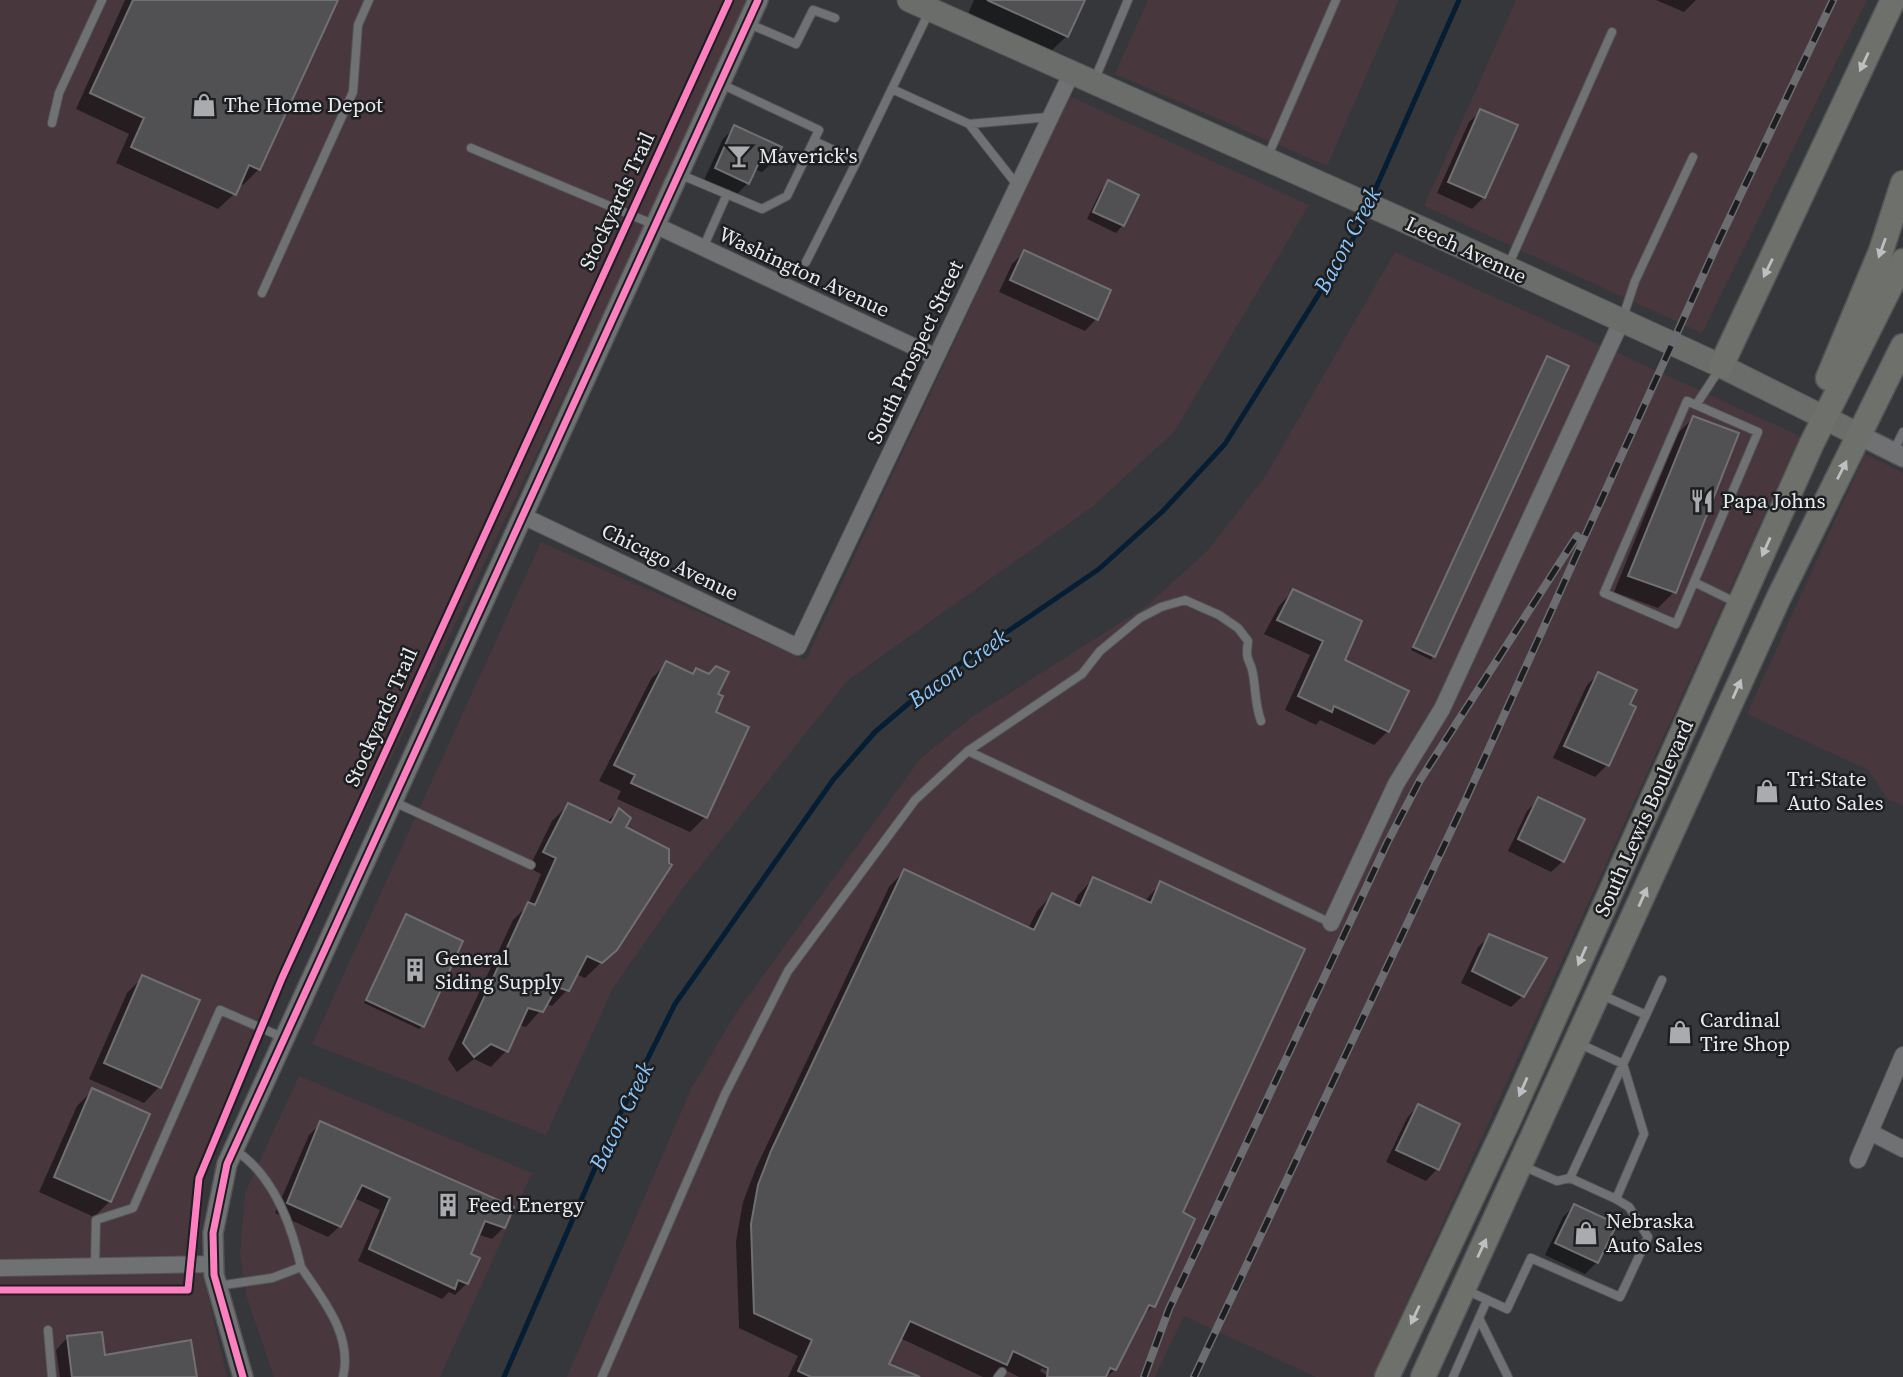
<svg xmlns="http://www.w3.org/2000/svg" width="1903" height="1377" font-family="'Source Serif 4',serif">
  <rect width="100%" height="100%" fill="#35373a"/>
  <path fill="#48383e" d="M0,0H753L284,983L208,1150L198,1254L227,1377H0Z
    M1148,0H1399L1327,166L1115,74Z
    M1516,0H1867L1702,333L1424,206Z
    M1069,96L1309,205L1174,432L1093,506L848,680L683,888L613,988L546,1135L312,1044L541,542L806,660Z
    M1395,252L1800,436L1373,1377H1316L1184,1316L1155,1377H567L691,1089L734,1016L920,759L972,717L1148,605L1207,551L1265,477Z
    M1865,454L1903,473V806L1888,799L1868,770L1747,714Z
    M299,1076L532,1173L440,1377H274L247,1298L240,1254L245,1193Z"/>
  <path fill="#0007" d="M125,0H336L259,169L243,185L239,183L234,194L218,209L116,163L129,134L76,109Z
    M974,0H1083L1067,36L1051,51L968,14Z
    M1656,0H1696L1684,12Z
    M1481,111L1515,126L1484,197L1472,209L1437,193L1469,122Z
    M735,127L774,161L762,172L754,169L748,183L736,195L704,180L723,139Z
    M1108,183L1123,225L1116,233L1087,219L1101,190Z
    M1024,252L1096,319L1085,331L999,292L1012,264Z
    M1547,358L1567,367L1431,660L1411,650Z
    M1693,418L1674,592L1658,608L1614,592L1678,433Z
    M1293,591L1388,731L1374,745L1320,720L1316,725L1285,710L1310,655L1264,634L1279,606Z
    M667,663L692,675L696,670L714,712L705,817L690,832L617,799L621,791L599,781L651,679Z
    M1598,674L1633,708L1607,765L1595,777L1553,758L1587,685Z
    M1539,799L1563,861L1551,872L1508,851L1527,811Z
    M568,805L606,823L619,810L623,828L615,949L585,978L576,974L567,990L552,1006L546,1004L526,1027L519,1025L506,1051L491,1067L474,1059L457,1072L448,1059L513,920L528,905L541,874L529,868L552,821Z
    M904,871L1028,929L1037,911L1052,895L1073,905L1078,895L1093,879L1144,902L1161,883L1181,1213L1153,1306L1141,1317L1115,1369L1107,1377H1057L1042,1368L1040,1371L1050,1377H1019L1001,1368L992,1377H983L900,1338L887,1365L895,1377H788L798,1356L739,1328L736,1241L743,1202L756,1168L889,887Z
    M406,916L422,1026L419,1029L364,1003Z
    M1490,936L1523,996L1511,1007L1461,983L1478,947Z
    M143,977L198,1001L159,1087L144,1103L89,1079L127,993Z
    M93,1090L110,1201L94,1217L39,1192L77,1106Z
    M1418,1106L1458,1125L1437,1169L1426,1181L1386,1162L1407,1118Z
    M321,1123L504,1227L492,1239L477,1234L469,1255L467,1283L455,1295L449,1292L442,1299L358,1261L380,1210L354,1198L340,1226L328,1237L275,1213L309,1135Z
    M1574,1206L1597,1262L1585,1274L1545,1255L1563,1217Z
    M67,1338L104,1358L196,1377H60L56,1350Z"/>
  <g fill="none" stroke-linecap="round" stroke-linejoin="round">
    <path stroke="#051e33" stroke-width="5" d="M1371,199L1459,0
      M504,1377L609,1136L675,1004L833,780L875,732L935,681L1099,569L1163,511L1225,444L1352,241L1366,211"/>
  </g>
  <path fill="#515154" stroke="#707073" stroke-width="2" d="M133,0H338L260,170L249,165L236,195L131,147L144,118L90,93Z
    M987,0H1085L1068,37Z
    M1480,109L1518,125L1485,198L1448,182Z
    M734,125L782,147L775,162L762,156L749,184L715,168Z
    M1108,180L1139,195L1124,226L1093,212Z
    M1024,250L1111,290L1098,320L1010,280Z
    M1547,356L1569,366L1435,657L1413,647Z
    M1693,416L1739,433L1676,593L1628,576Z
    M1293,589L1362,621L1345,660L1409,691L1389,732L1334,706L1332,712L1298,696L1323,641L1277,620Z
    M666,661L693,674L696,668L709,674L716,666L729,672L718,694L723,696L716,712L749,727L707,818L631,783L635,775L614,765Z
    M1598,672L1637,690L1630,704L1636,707L1609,766L1564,746Z
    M1538,797L1585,819L1564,862L1518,839Z
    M568,803L611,823L619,808L631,818L626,827L669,849V863L672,865L617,950L602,963L587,956L569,991L557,987L543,1012L528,1008L508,1052L491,1044L474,1057L463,1043L528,902L535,905L556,858L543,852Z
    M904,869L1034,930L1052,893L1080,906L1093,877L1151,903L1160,881L1305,949L1183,1212L1195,1219L1155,1307L1149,1305L1116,1370L1110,1368L1106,1377H1047L1048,1368L1013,1351L1007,1365L910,1321L889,1364L920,1377H811L798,1371L812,1340L754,1313L751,1224L758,1185L771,1151Z
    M406,914L463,941L424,1027L366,1000Z
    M1489,934L1547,958L1524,997L1472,971Z
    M142,975L200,1000L161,1088L104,1063Z
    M92,1088L150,1114L111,1202L54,1177Z
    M1418,1104L1460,1124L1439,1170L1396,1150Z
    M320,1121L514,1207L505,1228L485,1221L471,1254L480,1258L468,1284L458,1280L455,1289L369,1249L390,1198L362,1185L341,1227L287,1203Z
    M1574,1204L1617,1224L1598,1263L1555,1243Z
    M102,1332L105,1355L191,1340L197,1377H72L67,1336Z"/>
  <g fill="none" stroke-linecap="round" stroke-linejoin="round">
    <g stroke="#525457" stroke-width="10">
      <path id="service" d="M747,23L796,44L813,10L835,18
        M1094,81L1128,0
        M892,89L969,124L1049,117
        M52,123L59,93L102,0
        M969,124L1017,185
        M814,141L857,161L929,12
        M471,148L655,225
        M1267,158L1336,0
        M679,174L762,209L787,196L819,130L719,83
        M703,248L727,194
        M806,262L857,161
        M1508,266L1612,32
        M262,293L353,92L358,25L369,0
        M1622,320L1635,281L1693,157
        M1696,405L1719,370
        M1893,452L1903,432
        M1694,582L1758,432L1687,401L1604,593L1676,624L1694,582L1737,603
        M968,751L1331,923
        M392,801L531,865
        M1646,1015L1662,980
        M1523,1166L1557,1181L1570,1178L1646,1015L1602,995
        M1570,1178L1616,1199L1644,1134L1623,1064L1580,1044
        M95,1266L96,1220L133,1208L220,1010L284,1038
        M301,1267C323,1300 353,1335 343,1377
        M217,1286L272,1278L301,1267C291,1223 273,1173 233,1149
        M1466,1290L1507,1309L1531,1258L1620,1297L1648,1237L1629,1207L1616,1199
        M1479,1318L1508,1377
        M48,1330L52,1377
        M602,1377L725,1094L788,971L915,800L968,751L1082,674L1100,651L1140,618L1161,607L1185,600L1219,615L1238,628L1248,641C1245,664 1250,657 1253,674C1256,691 1255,705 1261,721
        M998,1377L1002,1372
        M1453,1377L1487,1300"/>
    </g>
    <g stroke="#525457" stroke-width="18">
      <path id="minor" d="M655,225L936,357
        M523,516L798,647L1071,74
        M1331,923L1396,784L1442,709L1621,322
        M1903,1055L1870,1132L1903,1149
        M1858,1160L1870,1132
        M0,1268L214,1264"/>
    </g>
    <g stroke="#525457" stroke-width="22">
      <path id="tertiary" d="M1859,435L1903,457
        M243,1377L214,1275L213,1233L227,1164L758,0"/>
    </g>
    <g stroke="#525457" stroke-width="25">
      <path id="secondary" d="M909,0L1425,230L1721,366L1859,435"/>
    </g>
    <g stroke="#525457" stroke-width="27">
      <path id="primary" d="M1721,366L1893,0
        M1828,378L1881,251L1903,183
        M1387,1377L1509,1119L1811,445L1903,261
        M1423,1377L1779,597L1903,346"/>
    </g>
    <use href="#service" stroke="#707173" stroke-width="8"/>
    <use href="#minor" stroke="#707173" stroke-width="16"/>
    <use href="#tertiary" stroke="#707173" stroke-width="19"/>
    <use href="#secondary" stroke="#6b6d6b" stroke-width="23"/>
    <use href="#primary" stroke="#6d706b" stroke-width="24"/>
    <g stroke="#6c6d70" stroke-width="8">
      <path id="rail" d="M1144,1377L1169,1309L1387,843L1420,780L1577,536
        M1194,1377L1466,799L1720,238L1833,0"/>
    </g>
    <use href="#rail" stroke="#1c1e20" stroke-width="5" stroke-dasharray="16" stroke-linecap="butt"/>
    <g stroke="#1c1e20" stroke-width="11">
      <path id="cycleway" d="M0,1290H188L199,1178L282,978L729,0
        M243,1377L214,1275L213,1233L227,1164L758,0"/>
    </g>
    <use href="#cycleway" stroke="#ff80c0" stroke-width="7"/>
  </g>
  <defs><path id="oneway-solid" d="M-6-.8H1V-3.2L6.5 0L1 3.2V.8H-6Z" transform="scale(1.75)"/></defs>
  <g fill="#bdbfc0">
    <use href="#oneway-solid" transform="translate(1864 62) rotate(115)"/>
    <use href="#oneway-solid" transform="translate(1882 248) rotate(110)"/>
    <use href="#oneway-solid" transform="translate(1768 268) rotate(116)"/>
    <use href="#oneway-solid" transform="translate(1842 470) rotate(-63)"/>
    <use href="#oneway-solid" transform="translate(1766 547) rotate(114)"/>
    <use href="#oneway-solid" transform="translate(1737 689) rotate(-66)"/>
    <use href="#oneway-solid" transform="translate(1643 897) rotate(-66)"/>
    <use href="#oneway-solid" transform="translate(1582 956) rotate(114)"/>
    <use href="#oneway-solid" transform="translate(1523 1087) rotate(114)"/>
    <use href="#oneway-solid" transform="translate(1482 1248) rotate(-65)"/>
    <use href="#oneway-solid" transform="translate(1415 1315) rotate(115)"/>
  </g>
  <defs>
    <g id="shop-bare" transform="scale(1.89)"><path d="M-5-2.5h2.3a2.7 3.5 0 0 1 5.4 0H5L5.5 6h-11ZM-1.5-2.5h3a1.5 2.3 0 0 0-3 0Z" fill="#a9abaf" stroke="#1c1e20" stroke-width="2.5" paint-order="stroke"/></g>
    <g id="bar-bare" transform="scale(1.89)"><path d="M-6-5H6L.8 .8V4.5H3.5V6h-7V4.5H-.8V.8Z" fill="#a9abaf" stroke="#1c1e20" stroke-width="2.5" paint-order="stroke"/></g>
    <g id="restaurant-bare" transform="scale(1.89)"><path d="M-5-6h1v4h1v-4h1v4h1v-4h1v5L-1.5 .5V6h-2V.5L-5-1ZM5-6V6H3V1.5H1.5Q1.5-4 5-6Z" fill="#a9abaf" stroke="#1c1e20" stroke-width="2.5" paint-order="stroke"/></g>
    <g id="building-bare" transform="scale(1.89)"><path d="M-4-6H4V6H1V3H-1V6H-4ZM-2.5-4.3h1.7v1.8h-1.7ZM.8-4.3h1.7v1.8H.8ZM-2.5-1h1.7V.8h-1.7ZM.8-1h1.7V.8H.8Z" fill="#a9abaf" stroke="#1c1e20" stroke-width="2.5" paint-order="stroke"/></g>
  </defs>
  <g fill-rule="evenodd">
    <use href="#shop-bare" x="204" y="105"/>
    <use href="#bar-bare" x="739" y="156"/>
    <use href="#restaurant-bare" x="1702" y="501"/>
    <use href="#shop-bare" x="1767" y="791"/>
    <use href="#building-bare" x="415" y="970"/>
    <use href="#shop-bare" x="1680" y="1032"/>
    <use href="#building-bare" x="448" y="1205"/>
    <use href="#shop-bare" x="1586" y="1233"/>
  </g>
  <g text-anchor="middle" stroke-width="5" stroke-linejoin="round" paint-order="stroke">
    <g font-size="21" fill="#e8eaee" stroke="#1c1e20" text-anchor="start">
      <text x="224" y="112">The Home Depot</text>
      <text x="759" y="163">Maverick's</text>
      <text x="1722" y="508">Papa Johns</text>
      <text x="1787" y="786">Tri-State<tspan x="1787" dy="24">Auto Sales</tspan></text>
      <text x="435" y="965">General<tspan x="435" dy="24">Siding Supply</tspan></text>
      <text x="1700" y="1027">Cardinal<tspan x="1700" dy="24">Tire Shop</tspan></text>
      <text x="468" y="1212">Feed Energy</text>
      <text x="1606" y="1228">Nebraska<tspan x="1606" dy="24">Auto Sales</tspan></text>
    </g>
    <g font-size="21" fill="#e8eaee" stroke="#1c1e20">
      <text transform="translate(617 201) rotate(-65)" y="7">Stockyards Trail</text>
      <text transform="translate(1466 250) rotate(25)" y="7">Leech Avenue</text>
      <text transform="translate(804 272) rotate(25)" y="7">Washington Avenue</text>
      <text transform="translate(915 352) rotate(-65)" y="7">South Prospect Street</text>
      <text transform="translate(670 562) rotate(26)" y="7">Chicago Avenue</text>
      <text transform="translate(381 717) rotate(-66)" y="7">Stockyards Trail</text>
      <text transform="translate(1644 818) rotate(-66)" y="7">South Lewis Boulevard</text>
    </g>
    <g font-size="23" font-style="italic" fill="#8bc7fe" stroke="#1c1e20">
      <text transform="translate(1347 240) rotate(-62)" y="8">Bacon Creek</text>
      <text transform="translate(958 668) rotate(-36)" y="8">Bacon Creek</text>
      <text transform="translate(621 1116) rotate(-64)" y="8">Bacon Creek</text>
    </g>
  </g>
</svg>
